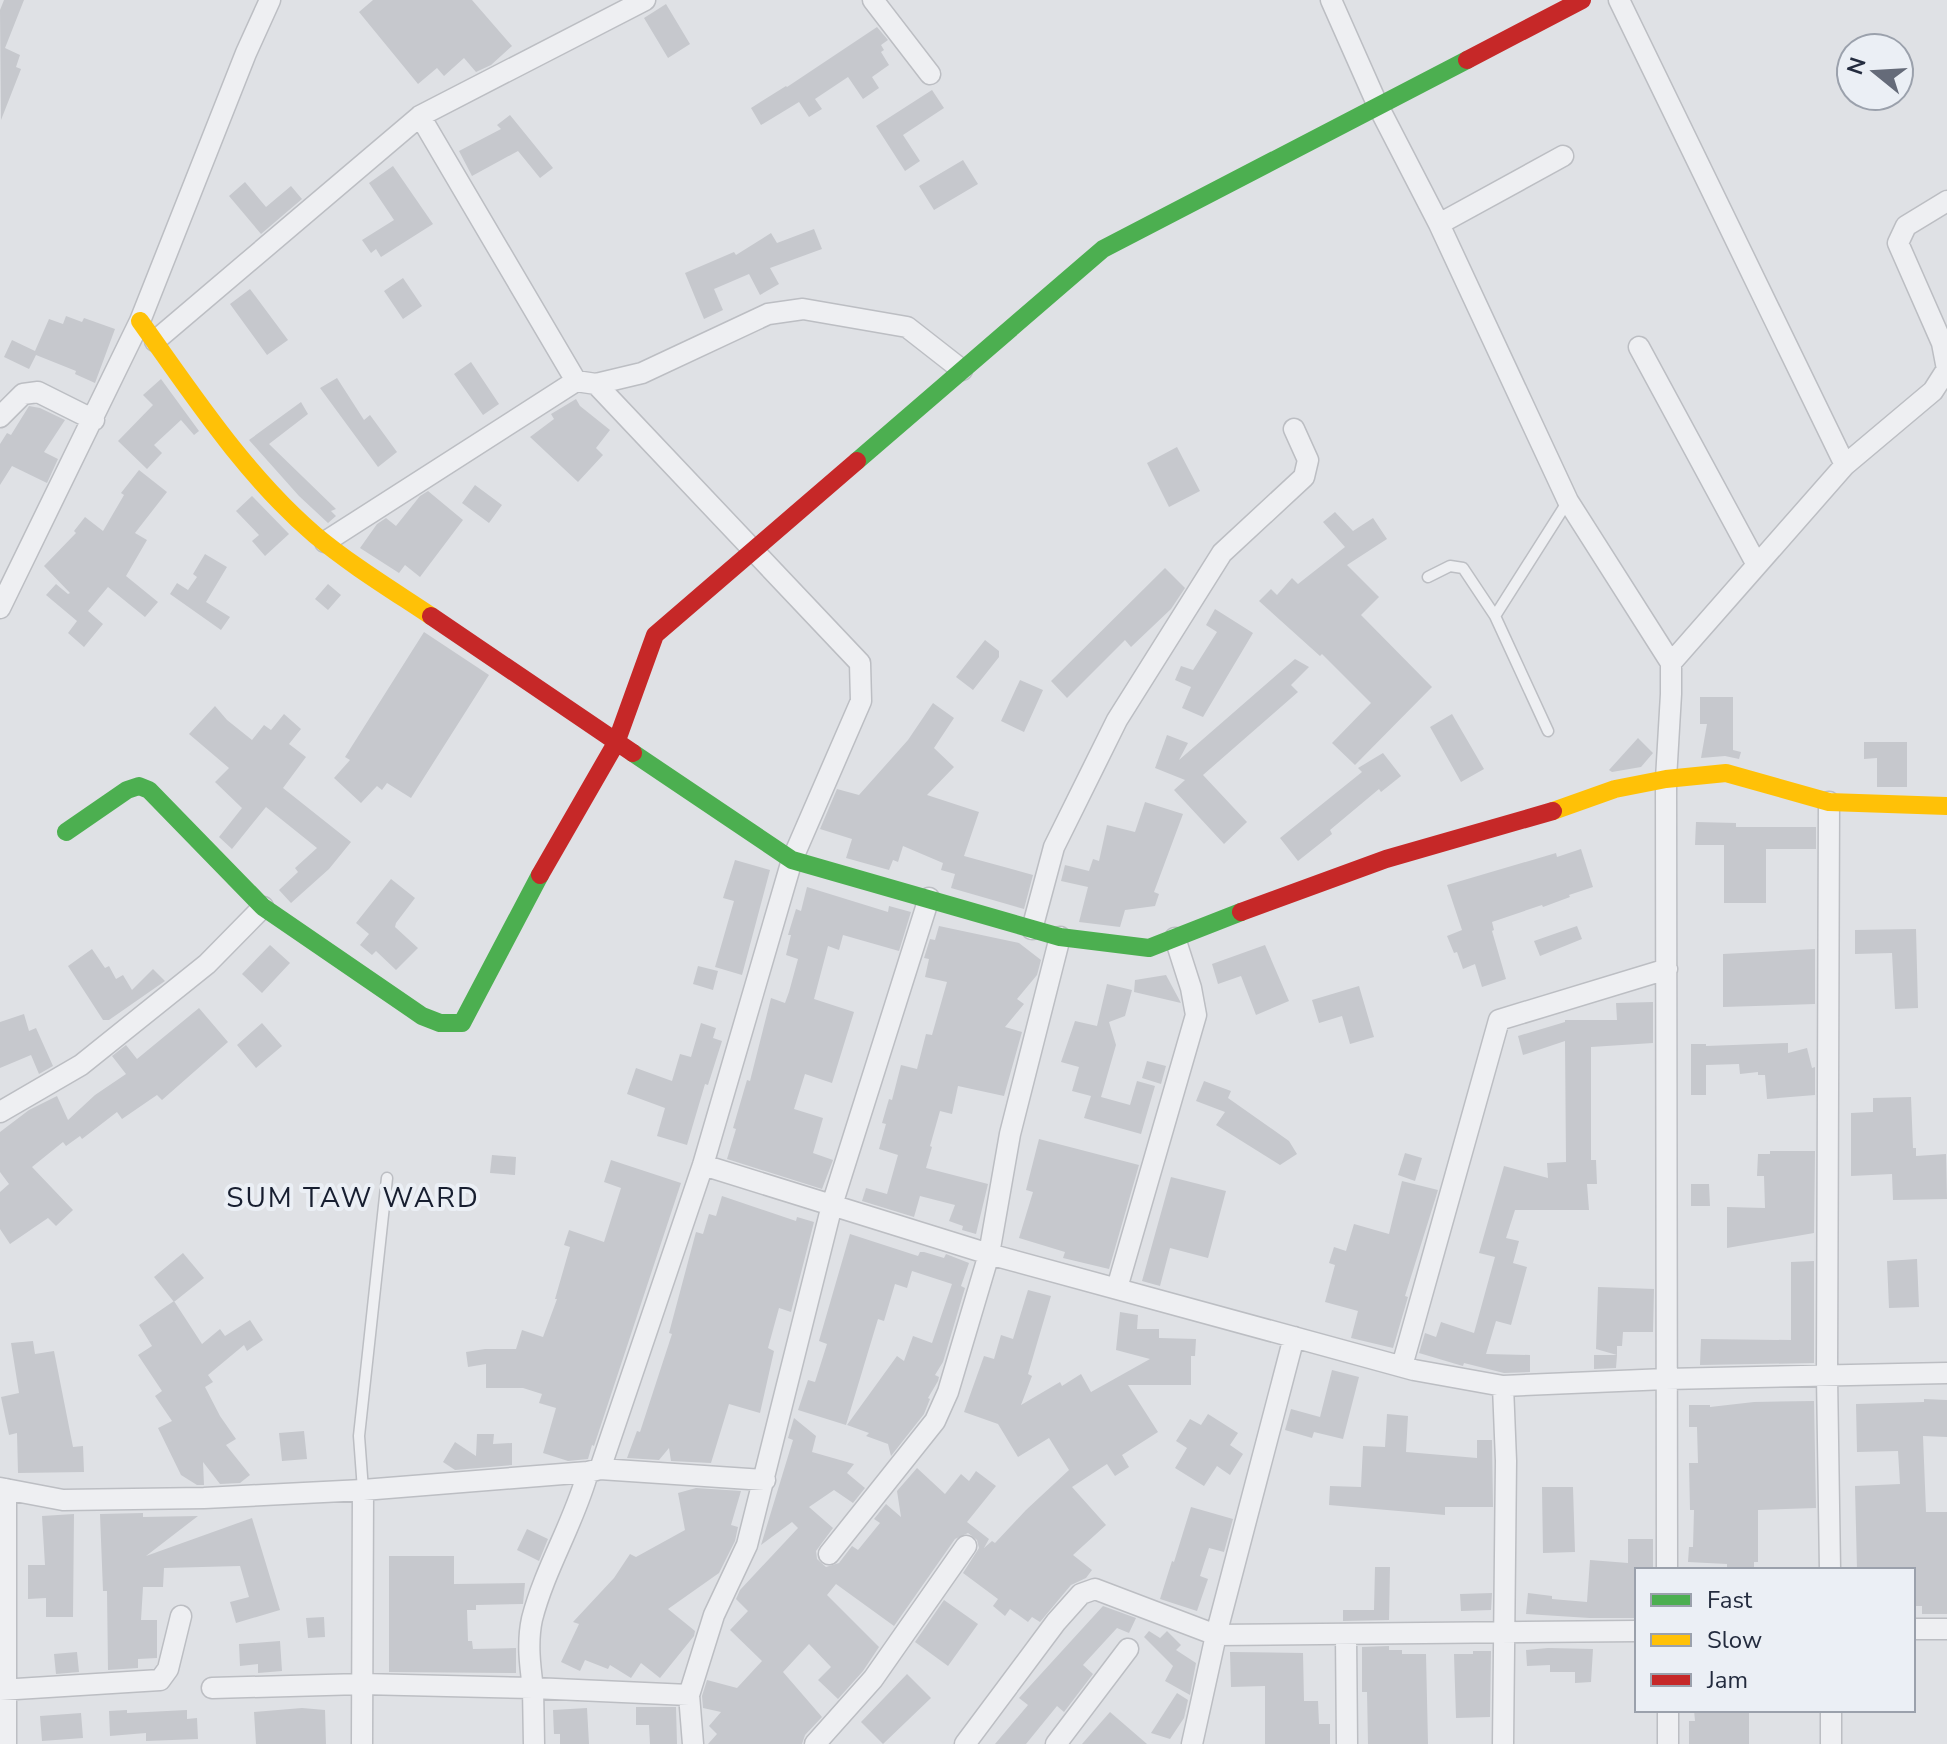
<svg xmlns="http://www.w3.org/2000/svg" width="1947" height="1744" font-family="'Nunito Sans',sans-serif">
  <rect width="100%" height="100%" fill="#dfe1e5"/>
  <path fill="#c6c8cd" d="M4,0H24L5,48L20,55L16,67L21,69L1,120L0,10Z
    M373,0H472L512,46L491,65L476,72L464,58L444,76L437,68L418,84L359,12Z
    M666,4L690,44L668,58L644,18Z
    M877,27L888,40L881,45L884,50L881,52L889,65L872,77L879,88L863,99L848,77L815,99L822,109L809,117L799,102L761,125L751,108L786,86L787,87Z
    M932,90L944,108L903,135L920,161L905,171L876,126Z
    M510,115L553,168L540,178L518,151L472,176L459,151L501,129L497,125Z
    M963,160L978,184L934,210L919,186Z
    M393,166L433,224L381,257L376,249L371,253L362,240L394,220L369,183Z
    M245,182L266,207L291,186L302,199L261,234L229,196Z
    M814,229L822,249L770,268L779,284L760,295L749,274L714,289L723,310L704,319L685,273L734,252L736,255L771,233L777,243Z
    M403,278L422,306L403,319L384,291Z
    M250,289L288,340L267,355L230,304Z
    M66,316L82,322L84,318L115,329L95,383L75,374L76,371L36,355L29,369L4,357L12,340L35,351L49,319L63,324Z
    M471,362L499,404L483,415L454,374Z
    M337,378L364,420L370,415L397,452L378,467L320,388Z
    M161,379L199,431L194,435L181,420L154,445L162,453L147,469L118,441L153,405L143,395Z
    M576,399L580,406L610,430L596,448L603,455L578,482L530,437L554,419L551,414Z
    M301,402L308,414L269,444L336,509L331,511L336,516L328,523L299,496L249,440Z
    M29,406L40,408L65,420L44,452L58,459L47,483L12,466L0,485V444L7,433L11,435Z
    M1177,447L1200,491L1169,507L1147,463Z
    M139,470L167,492L135,533L147,540L126,576L158,602L145,617L108,587L88,611L103,624L84,647L68,633L77,621L46,595L56,584L68,594L70,593L44,566L76,533L74,531L85,517L103,531L124,495L121,493Z
    M475,485L502,505L489,523L462,503Z
    M428,491L463,520L420,577L405,565L399,573L360,548L377,524L386,518L396,526L420,496Z
    M252,496L289,534L265,556L252,541L259,535L236,511Z
    M1335,512L1353,531L1373,518L1387,539L1347,565L1379,597L1361,615L1432,687L1355,765L1332,743L1371,703L1322,654L1320,656L1259,601L1271,589L1277,595L1292,578L1298,584L1345,547L1323,522Z
    M205,554L227,567L206,602L230,617L221,630L170,594L177,583L188,590L197,577L193,574Z
    M1165,568L1185,588L1171,609L1131,647L1125,640L1067,698L1051,681Z
    M328,584L341,595L328,610L315,599Z
    M1215,609L1253,633L1203,717L1182,708L1191,687L1175,680L1181,666L1193,670L1217,632L1206,625Z
    M424,632L489,675L411,798L387,783L382,790L377,786L361,803L334,778L350,760L345,757Z
    M985,640L999,651V657L973,690L956,677Z
    M1295,659L1309,667L1291,685L1298,692L1203,775L1247,822L1224,844L1174,790L1185,780L1155,768L1167,735L1188,743L1179,760Z
    M1020,680L1043,690L1024,732L1001,721Z
    M1700,697H1733V750L1741,752L1739,759L1725,756L1701,758L1707,724H1700Z
    M933,703L954,718L934,748L954,767L927,795L979,812L964,856L1033,875L1024,909L951,888L955,874L941,870L943,863L903,846L898,862L893,860L889,870L846,858L852,839L820,829L837,789L859,795L908,740Z
    M215,706L227,720L252,740L264,725L271,730L284,714L301,729L289,744L306,757L283,788L351,842L329,869L291,903L279,890L298,872L295,868L317,848L266,807L232,849L219,837L242,808L215,782L229,768L189,734Z
    M1452,714L1484,769L1461,782L1430,727Z
    M1638,738L1653,753L1641,767L1612,772L1609,770Z
    M1864,742H1907V787H1877V758L1864,759Z
    M1383,753L1401,776L1381,792L1379,789L1330,830L1332,834L1298,861L1280,838L1362,772L1358,768Z
    M1145,802L1183,814L1154,892L1159,894L1155,906L1125,910L1120,927L1079,922L1088,887L1061,881L1065,865L1089,871L1093,859L1099,861L1107,825L1135,832Z
    M1696,822L1736,823V827H1816V849H1766V903H1724V845H1695Z
    M1581,849L1593,887L1569,895L1570,897L1543,907L1542,905L1492,922L1494,930L1492,931L1506,979L1482,987L1475,964L1463,969L1457,952L1454,953L1447,936L1462,930L1447,885L1556,853L1557,857Z
    M735,860L770,870L742,975L715,967L734,901L723,898Z
    M391,879L415,898L396,923L395,927L418,948L396,970L376,951L372,955L360,945L369,934L356,923Z
    M807,887L888,912L889,906L911,912L899,951L843,935L839,950L828,946L814,999L854,1012L832,1083L805,1074L794,1109L823,1118L813,1153L833,1160L822,1189L727,1159L736,1129L733,1128L747,1080L750,1081L771,998L785,1003L789,992L798,959L786,955L791,935H788L796,909L801,911Z
    M939,926L1019,943L1041,960L1037,975L1017,999L1024,1004L1005,1027L1022,1032L1004,1096L958,1086L952,1114L940,1111L930,1146L932,1147L926,1168L988,1184L976,1234L962,1230L963,1226L949,1221L955,1205L920,1196L914,1217L862,1201L866,1188L887,1194L898,1155L879,1149L886,1124L882,1123L889,1099L892,1100L901,1065L917,1069L926,1034L932,1035L947,982L925,977L929,959L924,958L930,939L935,940Z
    M1577,926L1582,939L1540,956L1534,941Z
    M1916,929L1918,1008L1895,1009L1892,953L1855,954V930Z
    M270,945L290,963L262,993L242,974Z
    M1265,945L1289,1001L1256,1015L1241,976L1218,984L1212,964Z
    M92,949L105,968L109,966L116,979L123,975L132,990L153,969L165,981L109,1020H103L68,966Z
    M1815,949V1004L1723,1007V954Z
    M698,966L718,971L713,990L693,984Z
    M1166,975L1181,1003L1134,992L1135,980Z
    M1107,984L1132,990L1125,1016L1109,1022L1116,1045L1101,1097L1130,1105L1137,1081L1155,1086L1141,1134L1084,1118L1091,1096L1072,1091L1079,1067L1061,1062L1075,1021L1097,1026Z
    M1359,986L1374,1037L1350,1044L1342,1016L1319,1023L1312,1000Z
    M1653,1002V1043L1591,1047V1160H1596L1597,1184H1587L1589,1210H1515L1506,1238L1519,1241L1513,1263L1527,1267L1511,1325L1496,1321L1486,1354L1530,1355V1372L1504,1373L1464,1363L1463,1366L1456,1364L1419,1353L1425,1333L1436,1337L1441,1322L1474,1333L1495,1257L1479,1253L1504,1166L1548,1178L1547,1163L1566,1162L1565,1041L1523,1055L1518,1036L1565,1022V1020H1617L1616,1003Z
    M199,1008L228,1042L162,1100L157,1095L122,1119L117,1112L82,1139L80,1136L66,1146L63,1142L32,1167L73,1210L56,1226L48,1218L10,1244L0,1229V1192L9,1184L0,1172V1132L29,1110L57,1096L68,1120L95,1095L126,1074L112,1056L126,1045L137,1059Z
    M24,1014L29,1031L36,1028L53,1066L39,1074L31,1055L0,1068V1022Z
    M262,1023L282,1046L256,1068L237,1045Z
    M701,1023L716,1028L713,1038L722,1041L708,1085L705,1084L687,1145L657,1136L665,1108L627,1094L636,1068L672,1081L680,1054L691,1057Z
    M1788,1043V1053L1807,1048L1812,1068L1815,1067V1095L1767,1099L1765,1075H1758V1072L1740,1074L1739,1064L1706,1065V1095H1691V1044H1706V1046Z
    M1147,1061L1166,1066L1161,1084L1142,1078Z
    M1204,1081L1231,1091L1228,1098L1289,1141L1297,1154L1280,1165L1216,1125L1225,1112L1196,1101Z
    M1911,1097L1913,1148H1916V1156L1946,1154L1947,1199L1893,1200L1892,1174L1851,1176V1113L1873,1112V1098Z
    M1039,1139L1139,1165L1109,1269L1063,1258L1065,1252L1019,1238L1033,1192L1026,1190Z
    M1770,1151H1815L1814,1233L1727,1248V1207L1765,1208L1764,1176H1757L1758,1154H1770Z
    M1405,1153L1422,1158L1415,1181L1398,1175Z
    M492,1155L516,1157L515,1175L490,1173Z
    M611,1160L681,1183L594,1446L592,1445L588,1459L568,1461L543,1453L556,1408L539,1403L542,1394L523,1388H486V1364L468,1367L466,1352L485,1349H516L522,1330L543,1337L557,1299H555L570,1247L564,1245L569,1230L604,1242L621,1188L604,1182Z
    M1171,1177L1226,1191L1208,1258L1170,1248L1160,1286L1142,1281Z
    M1402,1181L1438,1190L1405,1296L1408,1297L1393,1348L1351,1338L1358,1311L1325,1302L1335,1265L1329,1263L1334,1247L1346,1251L1354,1224L1389,1234Z
    M1691,1184H1709L1710,1206H1691Z
    M722,1196L796,1221L797,1217L814,1222L791,1312L779,1308L768,1348L774,1351L760,1413L729,1404L711,1463L671,1461L669,1448L659,1460L627,1458L637,1431L640,1432L672,1334L669,1333L696,1232L703,1234L709,1214L716,1216Z
    M850,1234L918,1256L920,1252H924L944,1258L946,1254L969,1263L961,1286L965,1288L943,1362L935,1375L939,1377L938,1381L928,1398L930,1399L924,1414L891,1456L888,1444L866,1436L869,1433L847,1425L897,1356L904,1361L913,1336L932,1343L952,1284L912,1271L907,1288L895,1284L884,1321L878,1319L846,1425L798,1410L808,1380L815,1382L827,1344L819,1341Z
    M183,1253L204,1278L174,1302L154,1277Z
    M1917,1259L1919,1307L1889,1308L1887,1261Z
    M1814,1261V1363L1700,1365L1701,1339L1791,1340V1262Z
    M1598,1287L1654,1289L1653,1332H1623L1622,1346H1617V1355L1596,1349Z
    M1028,1290L1051,1296L1028,1374L1032,1376L1021,1405L1060,1382L1062,1386L1081,1374L1091,1392L1150,1359L1116,1350L1120,1312L1138,1315L1137,1329H1159V1338L1196,1339L1195,1356H1191V1385H1128L1158,1432L1122,1455L1129,1467L1115,1476L1107,1464L1072,1487L1106,1525L1073,1555L1092,1570L1086,1578L1071,1585L1040,1622L1032,1617L1028,1622L1010,1609L1005,1616L993,1606L998,1599L963,1573L979,1548L977,1540L968,1533L955,1539L894,1626L836,1584L827,1595L879,1647L863,1671L838,1699L818,1680L831,1667L809,1644L783,1672L822,1717L805,1735L802,1744H708L717,1734L709,1726L721,1712L703,1708L702,1696L707,1680L737,1688L762,1661L730,1630L748,1611L736,1599L740,1590L798,1528L792,1522L761,1545L793,1440L788,1438L794,1418L816,1436L812,1452L854,1464L847,1473L865,1488L853,1503L834,1490L809,1507L833,1528L816,1551L817,1559L826,1567L839,1563L852,1546L858,1550L880,1523L874,1519L886,1504L901,1517L897,1491L917,1468L945,1494L961,1474L969,1481L976,1471L996,1486L967,1522L989,1539L984,1548L992,1541L995,1543L1026,1510L1069,1470L1049,1438L1018,1457L998,1424L964,1412L984,1356L994,1359L1001,1335L1013,1339Z
    M174,1301L202,1344L220,1329L225,1336L250,1320L263,1340L247,1351L244,1345L208,1375L213,1382L205,1387L220,1416L236,1439L226,1445L250,1475L240,1483L220,1484L203,1462L204,1485H197L181,1475L158,1428L172,1421L155,1396L162,1391L138,1355L152,1346L139,1325Z
    M33,1341L35,1354L54,1351L73,1447L83,1446L84,1472L18,1473L17,1433L9,1435L1,1397L19,1393L11,1343Z
    M1594,1355H1617L1616,1368L1594,1369Z
    M1332,1370L1359,1377L1343,1439L1314,1432L1312,1438L1285,1430L1291,1409L1320,1417Z
    M1924,1399L1947,1400V1437L1923,1436L1926,1512H1947V1614H1922V1606H1913V1567L1857,1570L1855,1486L1900,1484L1898,1451L1857,1452L1856,1404L1924,1402Z
    M1814,1401L1816,1508L1758,1510V1562H1754V1570H1727V1564L1688,1562L1689,1547H1693L1694,1510H1690L1689,1463H1698L1697,1427H1689V1405H1710V1407L1754,1402Z
    M1208,1414L1238,1433L1230,1445L1243,1454L1230,1475L1217,1466L1204,1486L1175,1468L1187,1448L1176,1441L1190,1419L1201,1425Z
    M1387,1414L1408,1416L1406,1452L1477,1458V1440H1492L1493,1507H1445V1515L1329,1505L1330,1486L1361,1487L1363,1446L1385,1447Z
    M304,1431L307,1459L282,1461L279,1433Z
    M477,1434H494L493,1444L512,1443V1465L455,1470L443,1462L455,1442L476,1456Z
    M1542,1487H1573L1575,1552L1543,1553Z
    M696,1488L741,1491L731,1525L738,1527L735,1541L719,1573L668,1609L695,1631L694,1636L660,1678L641,1663L631,1678L610,1665L608,1669L585,1660L580,1671L561,1662L579,1624L573,1622L614,1578L630,1554L636,1557L685,1530L678,1493Z
    M1191,1507L1233,1519L1224,1552L1209,1548L1200,1576L1208,1579L1197,1611L1160,1599L1172,1561L1174,1562Z
    M143,1513V1517L198,1516L146,1556L252,1518L280,1610L236,1623L230,1602L249,1597L240,1566L164,1568L163,1587H143L141,1620H157V1658L138,1659V1668L108,1670L107,1591H103L100,1514Z
    M74,1514L73,1617H46V1598L28,1599V1565H45L42,1516Z
    M527,1529L548,1539L539,1561L517,1550Z
    M1628,1539H1653V1570H1637V1618H1590L1526,1614L1528,1593L1552,1596V1599L1587,1602L1590,1560L1628,1563Z
    M389,1556H454V1584L525,1583L523,1604L476,1605V1610H467L468,1641H472L473,1649L516,1648V1673L389,1672Z
    M1375,1567H1390L1389,1620L1343,1621V1610H1374Z
    M1492,1593L1491,1610L1461,1611L1460,1594Z
    M944,1600L978,1624L948,1666L915,1642Z
    M1103,1606L1136,1618L1129,1633L1117,1628L1083,1665L1093,1674L1064,1712L1057,1706L1026,1744H995L1028,1705L1019,1698Z
    M324,1617L325,1637L308,1638L306,1618Z
    M1149,1631L1160,1638L1167,1631L1181,1645L1176,1650L1196,1663L1190,1695L1165,1681L1173,1666L1144,1637Z
    M280,1641L282,1671L258,1673V1664L240,1666L239,1644Z
    M1389,1646V1650H1402V1654H1426L1428,1744H1368L1367,1692H1362V1647Z
    M1548,1648L1593,1649L1591,1682L1575,1683V1672H1550V1665L1527,1666L1526,1650Z
    M1473,1651H1491L1490,1717L1456,1718L1454,1654H1473Z
    M77,1652L79,1672L56,1674L54,1654Z
    M1230,1652L1303,1653L1304,1701H1318L1319,1724H1330V1744H1265V1686L1231,1687Z
    M907,1674L931,1698L883,1744L861,1722Z
    M1177,1693L1188,1700L1184,1718L1170,1739L1151,1733Z
    M636,1707H676L677,1744H650L649,1725H636Z
    M302,1708L325,1710L326,1744H256L254,1712Z
    M587,1708L589,1744H560V1734H554L553,1710Z
    M127,1710V1713L187,1710V1719L197,1718L198,1739L146,1741V1733L110,1736L109,1711Z
    M1694,1710H1749V1744H1689V1721H1695Z
    M1110,1712L1147,1744H1082Z
    M81,1713L83,1738L42,1741L40,1716Z"/>
  <g fill="none" stroke-linecap="round" stroke-linejoin="round">
    <g stroke="#bcbec3" stroke-width="13">
      <path id="lane" d="M1428,577L1450,566L1463,568L1495,616
        M1548,731L1495,616L1568,501
        M363,1490L359,1436L387,1178"/>
    </g>
    <g stroke="#bcbec3" stroke-width="23">
      <path id="street" d="M873,0L930,74
        M1331,0L1378,106L1439,224L1568,501L1671,663V694L1666,779L1667,1570
        M1619,0L1845,465
        M420,116L576,381
        M1439,224L1563,156
        M155,341L420,116L645,0
        M1639,347L1757,565
        M0,417L23,394L38,392L94,420
        M325,542L576,381L596,384L642,373L768,314L803,309L907,327L962,370
        M0,608L140,321L246,53L270,0
        M1671,663L1845,465L1933,391L1947,369L1942,343L1898,243L1906,226L1947,201
        M1829,802L1827,1376L1830,1570
        M1032,929L1054,847L1117,720L1222,553L1304,477L1308,460L1294,429
        M0,1112L81,1065L207,964L263,907
        M703,1165L989,1254L1414,1370L1503,1386L1666,1379L1947,1373
        M1117,1288L1196,1015L1191,988L1175,938
        M1402,1366L1499,1020L1667,969
        M1503,1386L1506,1461L1503,1744
        M600,1469L765,1480
        M588,1472C574,1523 545,1568 532,1619C527,1642 530,1666 533,1688L689,1695
        M0,1488L63,1500L204,1498L363,1490L588,1472L600,1469L703,1165L792,860L861,701L860,663L596,384
        M6,1489V1744
        M829,1554L935,1421L948,1392L989,1254L1010,1134L1060,937
        M1913,1629H1947
        M1346,1635L1347,1744
        M212,1688L362,1684L533,1688L534,1744
        M0,1690L160,1680L168,1669L181,1616
        M1668,1710V1744
        M362,1744L363,1490
        M693,1744L689,1695L714,1615L747,1545L832,1205L929,898
        M815,1744L873,1679L966,1546
        M965,1744L1056,1622L1081,1594L1095,1589L1216,1635L1637,1631
        M1056,1744L1128,1649
        M1192,1744L1216,1635L1294,1337
        M1831,1744V1710"/>
    </g>
    <use href="#lane" stroke="#eeeff2" stroke-width="10"/>
    <use href="#street" stroke="#eeeff2" stroke-width="20"/>
    <path stroke="#4caf50" stroke-width="18" d="M857,461L1103,249L1467,60
      M633,753L792,860L1060,937L1149,948L1241,912
      M66,832L127,790L139,786L149,790L263,907L422,1016L440,1023H462L540,875"/>
    <path stroke="#ffc107" stroke-width="18" d="M140,321C193,395 245,475 315,535C351,565 392,590 431,616
      M1553,811L1615,789L1666,779L1726,773L1829,802L1947,806"/>
    <path stroke="#c62828" stroke-width="18" d="M1467,60L1582,0
      M431,616L633,753
      M540,875L616,743L655,635L857,461
      M1241,912L1386,859L1553,811"/>
  </g>
  <g text-anchor="middle" stroke-width="8" stroke-linejoin="round" paint-order="stroke">
    <g font-size="28" letter-spacing="2" fill="#171e30" stroke="#ebeff5">
      <text x="353" y="1207">SUM TAW WARD</text>
    </g>
  </g>
  <rect x="1635" y="1568" width="280" height="144" fill="#ebeff5" stroke="#9ba1ac" stroke-width="2"/>
  <rect x="1651" y="1594" width="40" height="12" fill="#4caf50" stroke="#9ba1ac" stroke-width="2"/>
  <text x="1707" y="1608" font-size="24" fill="#242c3f">Fast</text>
  <rect x="1651" y="1634" width="40" height="12" fill="#ffc107" stroke="#9ba1ac" stroke-width="2"/>
  <text x="1707" y="1648" font-size="24" fill="#242c3f">Slow</text>
  <rect x="1651" y="1674" width="40" height="12" fill="#c62828" stroke="#9ba1ac" stroke-width="2"/>
  <text x="1707" y="1688" font-size="24" fill="#242c3f">Jam</text>
  <g transform="translate(1875 72) rotate(288)"><circle r="38" fill="#ebeff5" stroke="#9ba1ac" stroke-width="2"/>
  <path d="M0-6L14 30L0 20L-14 30Z" fill="#656b79"/>
  <text y="-12" font-size="22" font-weight="bold" text-anchor="middle" fill="#242c3f">N</text>
  </g>
</svg>
